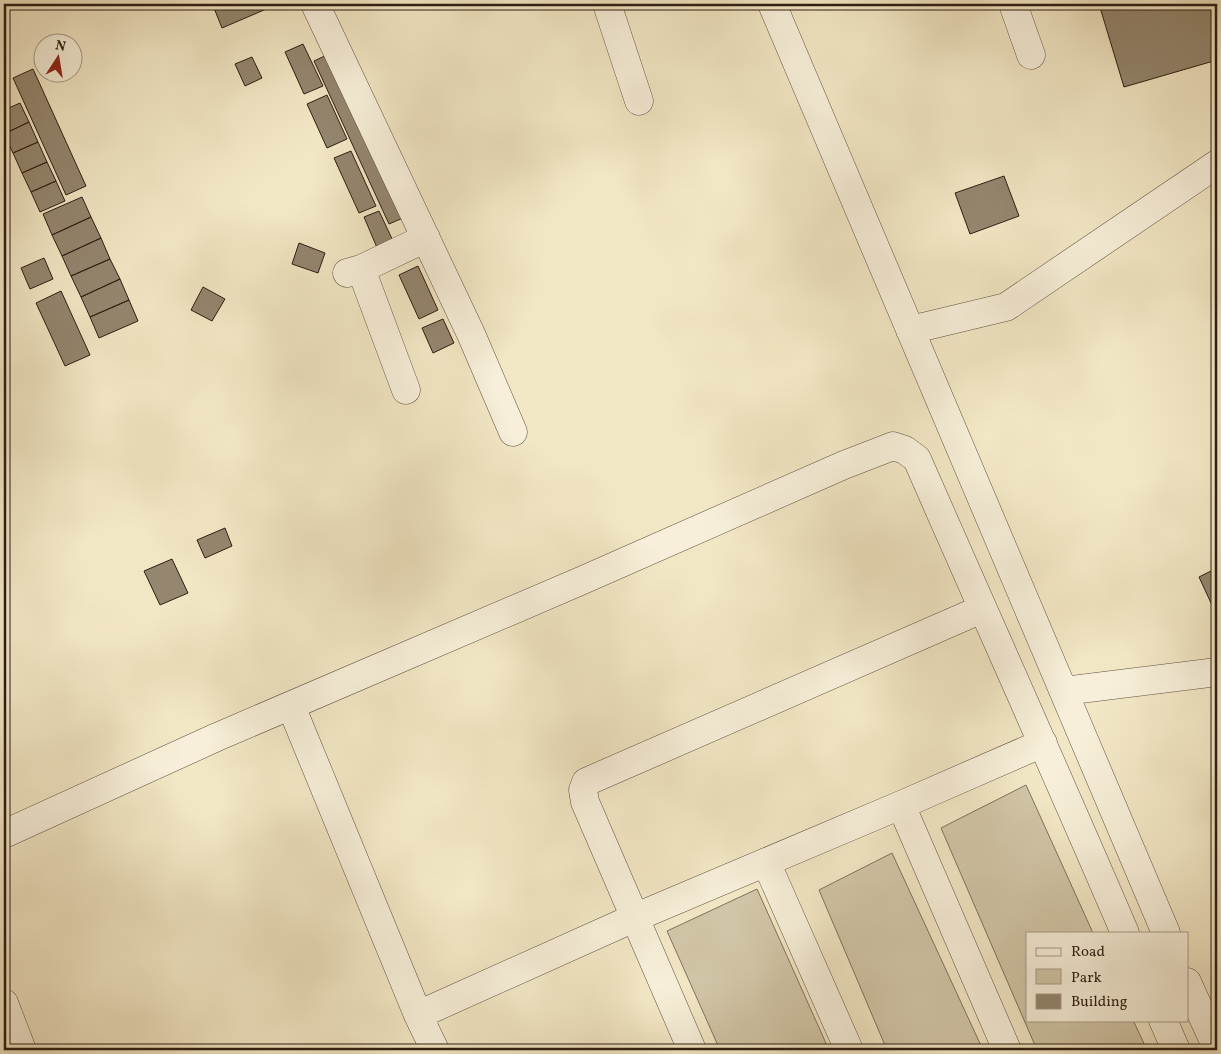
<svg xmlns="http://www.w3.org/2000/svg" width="1221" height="1054" font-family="Vollkorn,serif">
  <rect width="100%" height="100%" fill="#f2e7c5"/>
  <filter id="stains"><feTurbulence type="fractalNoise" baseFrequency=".004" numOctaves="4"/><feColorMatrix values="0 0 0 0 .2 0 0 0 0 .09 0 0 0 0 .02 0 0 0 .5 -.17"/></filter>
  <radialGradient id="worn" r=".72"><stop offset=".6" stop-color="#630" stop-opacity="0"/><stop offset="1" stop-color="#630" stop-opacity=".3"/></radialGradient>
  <path fill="#d1c5a7" stroke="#80715c" d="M1026,785L1093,933H1027V1020H1133L1147,1050H1037L941,828Z
    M892,853L983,1050H887L819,890Z
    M757,889L829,1050H720L667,931Z"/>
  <path fill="#94866f" stroke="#2e1d12" d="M223,4H278L222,28L214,8Z
    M1099,4H1217V60L1124,87Z
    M303,44L323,86L304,94L285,52Z
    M329,54L403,218L389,224L314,61Z
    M252,57L262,78L245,86L235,64Z
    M33,69L86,186L66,195L13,78Z
    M327,95L347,139L327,148L307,104Z
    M20,103L29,122L4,134V110Z
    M29,122L38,142L13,153L4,134Z
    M38,142L47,162L22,173L13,153Z
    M351,151L376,206L359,213L334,158Z
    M47,162L56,181L31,192L22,173Z
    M1004,176L1019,216L970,234L955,193Z
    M56,181L65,201L40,212L31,192Z
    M82,197L91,217L52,235L43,214Z
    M379,211L394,243L378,250L364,217Z
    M91,217L101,238L62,256L52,235Z
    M101,238L110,259L71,276L62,256Z
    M299,243L325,253L318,273L292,264Z
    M44,258L53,279L30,289L21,268Z
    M110,259L120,279L81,297L71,276Z
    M418,266L438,310L419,319L399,275Z
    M120,279L129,300L90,317L81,297Z
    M203,287L225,299L212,321L191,310Z
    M61,291L90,355L65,366L36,303Z
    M129,300L138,321L99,338L90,317Z
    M443,319L454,343L433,353L422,328Z
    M225,528L232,546L205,558L197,540Z
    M172,559L188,593L160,605L144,571Z
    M1217,568V616L1199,577Z"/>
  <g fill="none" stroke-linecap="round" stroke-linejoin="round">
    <g stroke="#5f503f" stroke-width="29">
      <path id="minor" d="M315,4L471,334L513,432
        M607,4L639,101
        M772,4L1166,933
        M1013,4L1031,55
        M361,269L406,390
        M347,273L361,269L426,238
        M910,330L1006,307L1217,164
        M1064,691L1217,672
        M291,706L418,1015L435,1050
        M901,805L1007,1050
        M4,834L217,737L583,580L844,465L893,446L905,450L917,459C986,617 1057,774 1125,933
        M766,862L849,1050
        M1187,982L1217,1048
        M4,1003L22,1050
        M418,1015L634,918L901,805L1043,743
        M1163,1020L1176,1050
        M692,1050L585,802L583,790L586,782L982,609"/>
    </g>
    <use href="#minor" stroke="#f7efd9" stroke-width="28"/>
  </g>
  <rect width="1221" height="1054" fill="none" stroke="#f2e7c5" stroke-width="20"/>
  <rect x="5" y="5" width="1211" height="1044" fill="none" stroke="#2e1d12" stroke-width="2.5"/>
  <rect x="10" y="10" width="1201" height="1034" fill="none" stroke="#2e1d12"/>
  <rect x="1026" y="932" width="162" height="90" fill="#f7efd9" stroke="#a79b89"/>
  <rect x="1036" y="948" width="25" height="8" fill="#f7efd9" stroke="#a79b89"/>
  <text x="1071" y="956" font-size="15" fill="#2e1d12">Road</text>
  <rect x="1036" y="969" width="25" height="15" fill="#d1c5a7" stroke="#a79b89"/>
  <text x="1071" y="982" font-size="15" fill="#2e1d12">Park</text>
  <rect x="1036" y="994" width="25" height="15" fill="#94866f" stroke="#a79b89"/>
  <text x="1071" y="1006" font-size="15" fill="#2e1d12">Building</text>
  <g transform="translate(58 58) rotate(12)"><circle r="24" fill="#f7efd9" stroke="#a79b89"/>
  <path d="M0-4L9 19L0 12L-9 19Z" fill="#8f2418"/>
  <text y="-8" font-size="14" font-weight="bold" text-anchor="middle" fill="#2e1d12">N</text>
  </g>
  <rect width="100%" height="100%" filter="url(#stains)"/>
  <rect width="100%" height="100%" fill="url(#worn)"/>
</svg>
